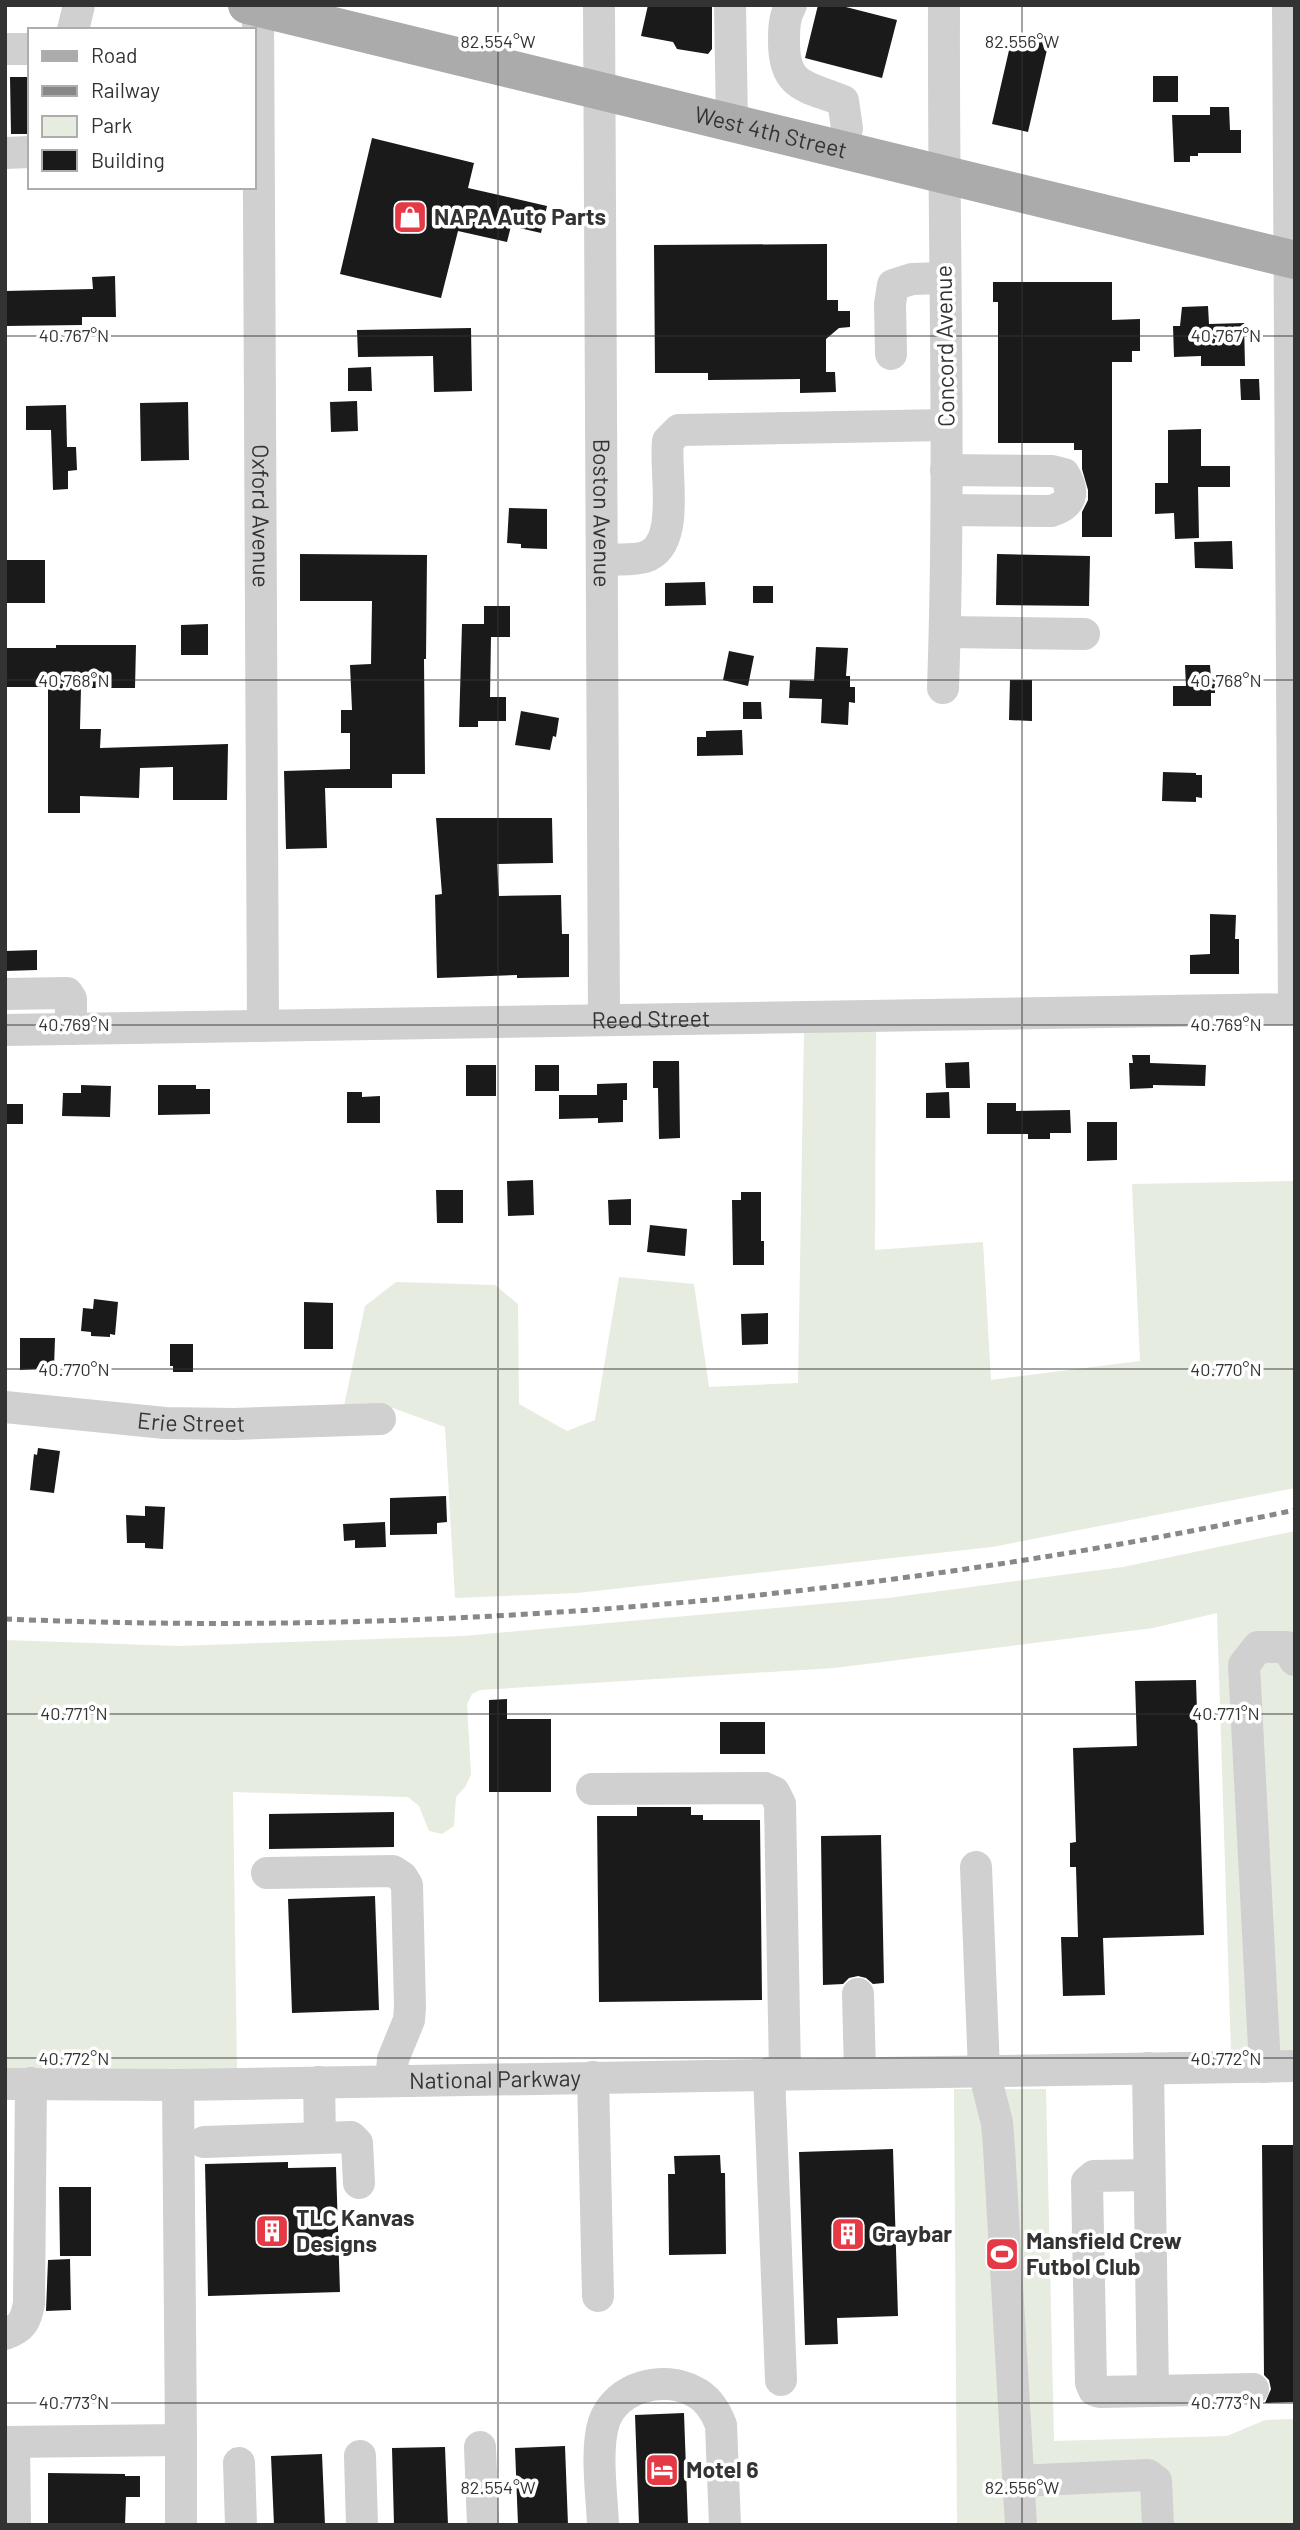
<svg xmlns="http://www.w3.org/2000/svg" width="1300" height="2530" font-family="Barlow,sans-serif">
  <rect width="100%" height="100%" fill="#fff"/>
  <path fill="#e6ecdf" d="M876,1030L875,1250L983,1242L991,1380L1140,1361L1132,1184L1295,1181V1488L992,1547L577,1593L455,1598L445,1427L393,1408L344,1406L365,1306L396,1282L495,1285L518,1304L519,1404L567,1431L595,1420L619,1277L694,1284L709,1387L798,1383L804,1031Z
    M1295,1531V2051L1231,2052L1217,1613L1153,1628L834,1668L480,1690L472,1694L467,1704L471,1775L465,1787L456,1797L454,1826L442,1834L429,1831L419,1806L408,1797L233,1792L237,2069L187,2071L5,2069V1640L178,1646L463,1636L888,1598L1123,1567Z
    M954,2089H1046L1054,2441L1227,2436L1265,2420L1295,2419V2525H957Z"/>
  <path fill="#1a1a1a" d="M648,5H712V49L708,54L677,49L673,42L641,36Z
    M818,5H838L897,20L882,78L805,58Z
    M1013,33L1049,41L1028,132L992,124Z
    M1153,76H1178V102H1153Z
    M10,77H30V134H11Z
    M1210,107H1229L1230,130H1241V153H1198V156H1190V162H1174L1172,115H1210Z
    M372,138L474,163L468,188L547,206L541,233L511,226L507,242L458,231L441,298L340,274Z
    M827,244V300H838V311H850V327L839,328L826,339V372H835L836,392L800,393V379L708,380V373H655L654,245Z
    M115,276L116,317H82V325L5,326V291L93,289L92,277Z
    M993,282H1112V320L1140,319V351H1132V362H1112V537H1082V512L1088,500V490L1082,469V450H1074V443H998V302H993Z
    M1208,306L1209,324L1244,323L1245,366H1201V356L1174,357L1173,326H1180L1182,307Z
    M471,328L472,391L434,392L433,356L358,357L357,330Z
    M371,367L372,391H348V368Z
    M1240,379H1259L1260,400H1241Z
    M357,401L358,431L331,432L330,402Z
    M188,402L189,460L141,461L140,403Z
    M66,405L67,447H76L77,470L68,471V489L53,490L51,430H26V406Z
    M1201,429V466H1230V487H1198L1199,538L1175,539L1174,513L1155,514V483H1168V430Z
    M509,508L547,509V549L521,548V544L507,543Z
    M1232,541L1233,569L1195,568L1194,542Z
    M300,554L427,555L426,659H424L425,774H392V788H325L327,848L286,849L284,771L350,769V733H341V710H352L350,665L371,664L372,601H300Z
    M997,554L1090,556L1089,606L996,605Z
    M5,560H45V603H5Z
    M705,582L706,605L665,606V583Z
    M753,586H773V603H753Z
    M484,606H510V637H491L490,697H506V721H478V727H459L462,624H484Z
    M208,624V655H181V625Z
    M56,645H136L135,688H81L80,729H101L100,748L228,744L227,800H173V767L140,768L139,798L80,796V813H48V687H5V648H56Z
    M816,647L848,648L846,676H850V687H855V703L849,702L848,725L821,723L822,699L789,698L790,680L814,681Z
    M729,651L754,656L748,686L723,680Z
    M1185,665H1210L1211,678H1215V693H1211V706H1173V686H1186Z
    M1010,680H1032V721L1009,720Z
    M743,702H761L762,719H743Z
    M521,711L559,718L556,737L553,736L550,750L515,745Z
    M742,730L743,755L697,756V737H706V731Z
    M1163,772L1196,773V775H1202V798L1196,797V802L1162,801Z
    M436,818H552L553,863L497,864L499,896L561,895L562,934H569V977L517,978V975L437,978L435,895L442,894Z
    M1210,914L1236,915L1235,939H1239V974H1190V955L1210,954Z
    M37,950V970L5,971V951Z
    M1132,1055H1150V1063L1206,1065L1205,1086L1153,1085V1088L1130,1089L1129,1063H1133Z
    M653,1061H679L680,1138L659,1139L658,1088H653Z
    M969,1062L970,1088H946L945,1063Z
    M466,1065H496V1096H466Z
    M535,1065H559V1091H535Z
    M627,1083V1100H623V1122L598,1123V1118L559,1119V1095H597V1084Z
    M81,1085L111,1086L110,1117L62,1116L63,1093H81Z
    M158,1085H196V1089H210V1114L158,1115Z
    M347,1092H362V1097L380,1096V1123H347Z
    M949,1092L950,1118H926V1093Z
    M987,1103H1016V1111L1070,1110L1071,1133H1050V1139H1028V1134H987Z
    M5,1104H23V1124H5Z
    M1087,1122H1117V1160L1087,1161Z
    M533,1180L534,1215L508,1216L507,1181Z
    M436,1190H463V1223H437Z
    M741,1192H761V1241H764V1265H733L732,1200H741Z
    M631,1199V1225H609L608,1200Z
    M650,1225L687,1229L685,1256L647,1252Z
    M94,1299L118,1302L115,1335L110,1334V1337L91,1336V1332L81,1331L83,1308L93,1309Z
    M304,1302L333,1303V1349H304Z
    M768,1313V1344L742,1345L741,1314Z
    M20,1338H55L54,1368L20,1370Z
    M170,1344H193V1372H173V1366H170Z
    M38,1448L60,1451L54,1493L30,1490L34,1454L37,1455Z
    M446,1496L447,1522L437,1523V1534L390,1535V1498Z
    M145,1506L165,1507L163,1549L145,1548V1543H127L126,1515L145,1516Z
    M385,1522L386,1547L355,1548V1540L344,1541L343,1524Z
    M1196,1680L1204,1935L1103,1938L1105,1995L1063,1996L1061,1937H1078L1076,1867H1070V1843L1076,1842L1073,1748L1137,1746L1135,1681Z
    M507,1699V1719H551V1792H489V1700Z
    M720,1722H765V1754H720Z
    M637,1807H691V1815H703V1820H760L762,2000L599,2002L597,1816H637Z
    M394,1812V1847L269,1849V1814Z
    M881,1835L884,1983L873,1984L866,1978L858,1976L849,1978L843,1984L823,1985L821,1836Z
    M375,1896L379,2010L292,2013L288,1899Z
    M1262,2145H1295V2402L1265,2403L1271,2389L1269,2380L1264,2375Z
    M893,2149L898,2316L837,2318L838,2344L805,2345L799,2152Z
    M720,2155L721,2173H725L726,2254L669,2255L668,2174H675L674,2156Z
    M288,2162V2168L336,2167L340,2292L208,2296L205,2164Z
    M59,2187H91V2256H60Z
    M70,2259L71,2310L46,2311L48,2260Z
    M684,2413L688,2525H639L635,2415Z
    M565,2446L568,2525H518L515,2448Z
    M445,2447L448,2525H394L392,2448Z
    M322,2454L325,2525H274L271,2456Z
    M48,2473L125,2474V2476H140V2497H126L125,2525H48Z"/>
  <g fill="none" stroke-linecap="round" stroke-linejoin="round">
    <g stroke="#d0d0d0" stroke-width="32">
      <path id="s1" d="M258,5L263,1026"/>
      <path id="s2" d="M599,5L604,1020"/>
      <path d="M730,5L732,123"/>
      <path d="M791,5C784,17 784,29 784,42C784,89 808,86 843,101L847,128L843,150"/>
      <path d="M73,30L79,5"/>
      <path d="M5,49H30"/>
      <path d="M5,153L30,152"/>
      <path d="M891,354L890,304L893,285L912,279L944,278"/>
      <path d="M946,470L1052,471L1064,474C1075,492 1072,505 1051,511L947,510"/>
      <path d="M602,559C615,559 632,561 645,557C682,545 664,471 668,441L679,430L946,425"/>
      <path d="M945,632L1084,634"/>
      <path d="M943,688C951,460 943,233 944,5"/>
      <path d="M5,994L67,993L71,999V1029"/>
      <path id="s3" d="M5,1030L1294,1009L1288,5"/>
      <path id="s4" d="M5,1407L165,1423L234,1424L380,1419"/>
      <path d="M592,1789L765,1788L774,1792L780,1804L785,2073"/>
      <path d="M976,1867L984,2071L997,2123L999,2148L1021,2525"/>
      <path d="M267,1873L393,1871L402,1877L407,1885L410,2007L409,2020L393,2059L391,2081"/>
      <path d="M858,1994L860,2072"/>
      <path d="M1265,2067L1244,1665L1258,1647H1287L1295,1660"/>
      <path d="M1148,2068L1153,2391"/>
      <path d="M769,2073L781,2380"/>
      <path d="M593,2077L598,2296"/>
      <path d="M319,2082L320,2138"/>
      <path id="s5" d="M5,2084L178,2085L1295,2066"/>
      <path d="M204,2142L351,2137L357,2143L359,2183"/>
      <path d="M1149,2175L1094,2176L1087,2182L1091,2383L1094,2390L1100,2392L1253,2389"/>
      <path d="M5,2334C22,2328 26,2321 29,2303L31,2083"/>
      <path d="M181,2440V2525"/>
      <path d="M5,2442L181,2440L178,2085"/>
      <path d="M14,2442L15,2525"/>
      <path d="M480,2447L483,2525"/>
      <path d="M360,2456L362,2525"/>
      <path d="M239,2463L241,2525"/>
      <path d="M1018,2481L1148,2475L1156,2481L1158,2525"/>
      <path d="M603,2525C602,2495 595,2450 604,2422C616,2387 664,2374 695,2392C709,2399 716,2412 721,2425L725,2525"/>
    </g>
    <path stroke="#ababab" stroke-width="38" id="s6" d="M247,5L1295,260"/>
    <path stroke="#888" stroke-width="5" stroke-dasharray="7 5" stroke-linecap="butt" d="M5,1619C437,1637 872,1600 1295,1510"/>
  </g>
  <path fill="none" stroke="#333" stroke-width="2" stroke-opacity="0.45" d="M498,5V2525M1022,5V2525M5,336H1295M5,680H1295M5,1025H1295M5,1369H1295M5,1714H1295M5,2058H1295M5,2403H1295"/>
  <defs>
    <g id="shop-square" transform="scale(1.75)"><rect x="-9" y="-9" width="18" height="18" rx="4" fill="#e63946" stroke="#fff"/><path d="M-5-2.5h2.3a2.7 3.5 0 0 1 5.4 0H5L5.5 6h-11ZM-1.5-2.5h3a1.5 2.3 0 0 0-3 0Z" fill="#fff"/></g>
    <g id="building-square" transform="scale(1.75)"><rect x="-9" y="-9" width="18" height="18" rx="4" fill="#e63946" stroke="#fff"/><path d="M-4-6H4V6H1V3H-1V6H-4ZM-2.5-4.3h1.7v1.8h-1.7ZM.8-4.3h1.7v1.8H.8ZM-2.5-1h1.7V.8h-1.7ZM.8-1h1.7V.8H.8Z" fill="#fff"/></g>
    <g id="stadium-square" transform="scale(1.75)"><rect x="-9" y="-9" width="18" height="18" rx="4" fill="#e63946" stroke="#fff"/><path d="M0-5a6.5 5 0 1 0 0 10a6.5 5 0 1 0 0-10ZM-3.5-1.8h7v3.6h-7Z" fill="#fff"/></g>
    <g id="hotel-square" transform="scale(1.75)"><rect x="-9" y="-9" width="18" height="18" rx="4" fill="#e63946" stroke="#fff"/><path d="M-6-4.5h1.5V1H6V5H4.5V3h-9V5H-6ZM-4 0a1.8 1.8 0 1 1 3.6 0ZM.5 0V-2.5h3Q6-2.5 6 0Z" fill="#fff"/></g>
  </defs>
  <g fill-rule="evenodd">
    <use href="#shop-square" x="410" y="217"/>
    <use href="#building-square" x="272" y="2231"/>
    <use href="#building-square" x="848" y="2234"/>
    <use href="#stadium-square" x="1002" y="2254"/>
    <use href="#hotel-square" x="662" y="2470"/>
  </g>
  <g text-anchor="middle" stroke-width="7" stroke-linejoin="round" paint-order="stroke">
    <g font-size="23" fill="#333" stroke="#fff">
      <text dy="8" stroke="none"><textPath href="#s6" startOffset="539">West 4th Street</textPath></text>
      <text transform="translate(945 346) rotate(-91)" y="8">Concord Avenue</text>
      <text dy="8" stroke="none"><textPath href="#s2" startOffset="508">Boston Avenue</textPath></text>
      <text dy="8" stroke="none"><textPath href="#s1" startOffset="511">Oxford Avenue</textPath></text>
      <text dy="8" stroke="none"><textPath href="#s3" startOffset="646">Reed Street</textPath></text>
      <text dy="8" stroke="none"><textPath href="#s4" startOffset="187">Erie Street</textPath></text>
      <text dy="8" stroke="none"><textPath href="#s5" startOffset="490">National Parkway</textPath></text>
    </g>
    <g font-size="23" font-weight="bold" fill="#333" stroke="#fff" text-anchor="start">
      <text x="434" y="225">NAPA Auto Parts</text>
      <text x="296" y="2226">TLC Kanvas<tspan x="296" dy="26">Designs</tspan></text>
      <text x="872" y="2242">Graybar</text>
      <text x="1026" y="2249">Mansfield Crew<tspan x="1026" dy="26">Futbol Club</tspan></text>
      <text x="686" y="2478">Motel 6</text>
    </g>
  </g>
  <g font-size="18" text-anchor="middle" fill="#333" stroke="#fff" stroke-width="7" stroke-linejoin="round" paint-order="stroke">
    <text x="498" y="48">82.554°W</text>
    <text x="1022" y="48">82.556°W</text>
    <text x="1226" y="342">40.767°N</text>
    <text x="74" y="342">40.767°N</text>
    <text x="1226" y="687">40.768°N</text>
    <text x="74" y="687">40.768°N</text>
    <text x="74" y="1031">40.769°N</text>
    <text x="1226" y="1031">40.769°N</text>
    <text x="74" y="1376">40.770°N</text>
    <text x="1226" y="1376">40.770°N</text>
    <text x="74" y="1720">40.771°N</text>
    <text x="1226" y="1720">40.771°N</text>
    <text x="1226" y="2065">40.772°N</text>
    <text x="74" y="2065">40.772°N</text>
    <text x="74" y="2409">40.773°N</text>
    <text x="1226" y="2409">40.773°N</text>
    <text x="498" y="2494">82.554°W</text>
    <text x="1022" y="2494">82.556°W</text>
  </g>
  <rect width="1300" height="2530" fill="none" stroke="#333333" stroke-width="14"/>
  <rect x="28" y="28" width="228" height="161" fill="#ffffff" stroke="#adadad" stroke-width="2"/>
  <rect x="42" y="51" width="35" height="10" fill="#ababab" stroke="#adadad" stroke-width="2"/>
  <text x="91" y="63" font-size="21" fill="#333333">Road</text>
  <rect x="42" y="86" width="35" height="10" fill="#888888" stroke="#adadad" stroke-width="2"/>
  <text x="91" y="98" font-size="21" fill="#333333">Railway</text>
  <rect x="42" y="116" width="35" height="21" fill="#e6ecdf" stroke="#adadad" stroke-width="2"/>
  <text x="91" y="133" font-size="21" fill="#333333">Park</text>
  <rect x="42" y="150" width="35" height="21" fill="#1a1a1a" stroke="#adadad" stroke-width="2"/>
  <text x="91" y="168" font-size="21" fill="#333333">Building</text>
</svg>
